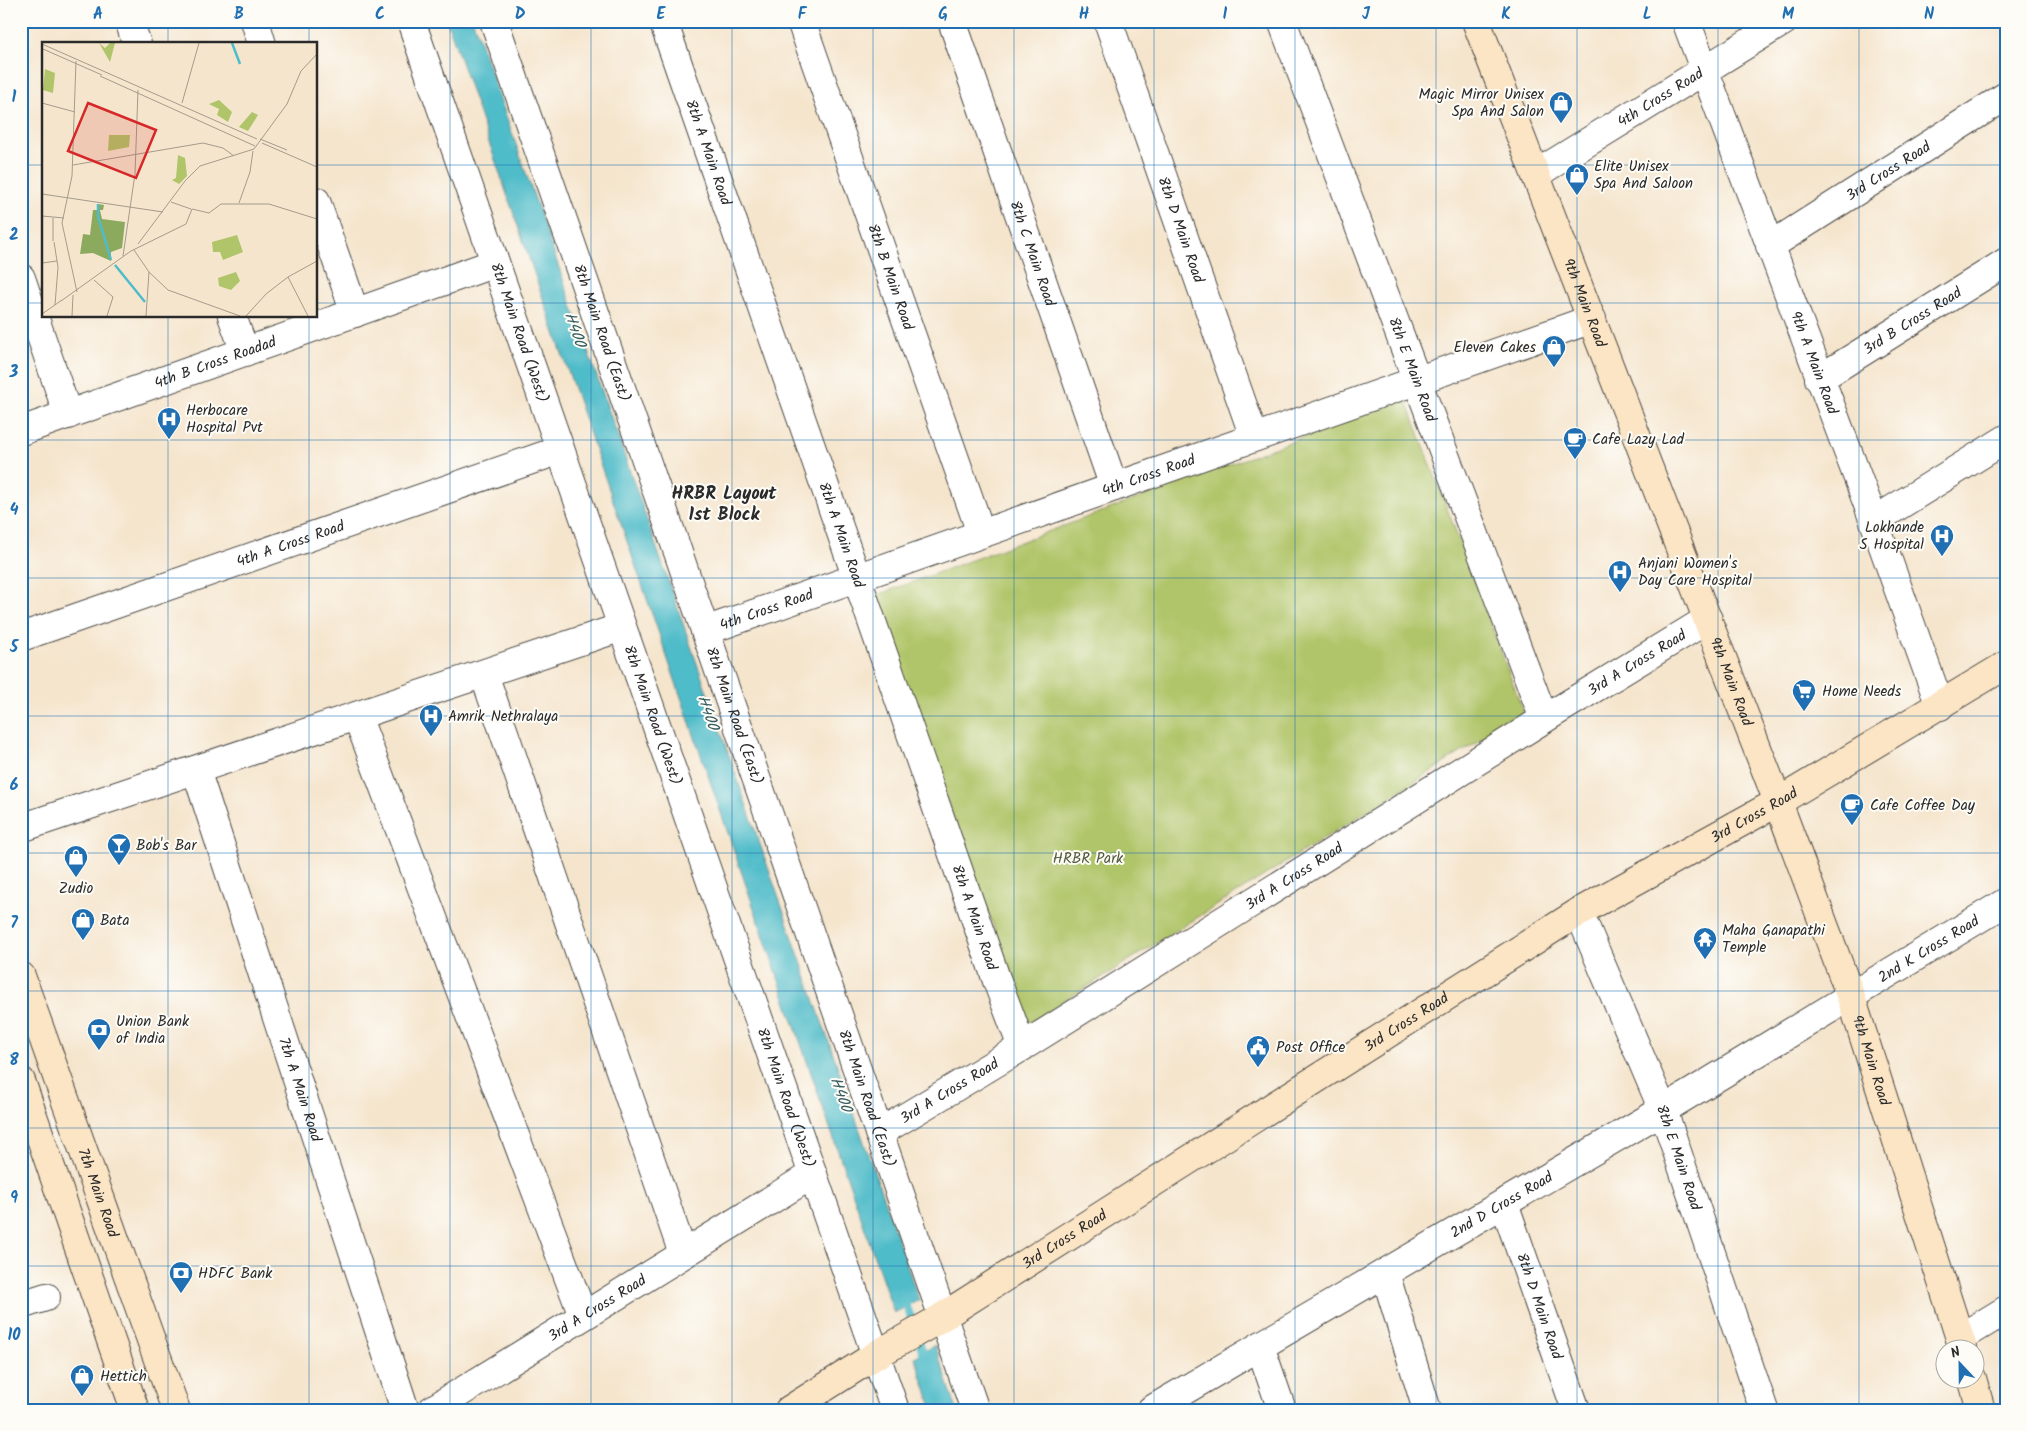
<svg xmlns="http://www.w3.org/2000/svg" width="2027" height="1431" font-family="Kalam,sans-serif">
  <rect width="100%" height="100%" fill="#fdfcf7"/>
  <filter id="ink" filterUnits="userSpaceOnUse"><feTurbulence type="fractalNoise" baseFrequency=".02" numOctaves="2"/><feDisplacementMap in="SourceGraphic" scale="10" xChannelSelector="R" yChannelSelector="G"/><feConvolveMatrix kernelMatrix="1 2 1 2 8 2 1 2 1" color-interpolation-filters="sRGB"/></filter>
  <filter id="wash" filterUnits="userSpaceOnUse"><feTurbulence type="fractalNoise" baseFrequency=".0096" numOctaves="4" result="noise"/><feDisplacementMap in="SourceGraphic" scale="20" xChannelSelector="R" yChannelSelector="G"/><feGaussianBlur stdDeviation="1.12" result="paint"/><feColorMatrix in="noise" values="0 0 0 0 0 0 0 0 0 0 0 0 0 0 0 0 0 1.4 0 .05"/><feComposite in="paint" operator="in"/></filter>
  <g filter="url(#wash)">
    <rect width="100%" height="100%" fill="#f5e5cd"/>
    <path fill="#b0c569" stroke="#6e784a" d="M1406,399L1524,713L1029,1023L872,597Z"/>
    <path fill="#4fbcc9" stroke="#3d747a" d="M447,21H473L919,1300L894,1313Z
      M935,1345L957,1410H933L915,1357Z"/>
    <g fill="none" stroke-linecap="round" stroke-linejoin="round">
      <path stroke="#4fbcc9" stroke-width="8" d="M904,1298L926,1361"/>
    </g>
  </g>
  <g filter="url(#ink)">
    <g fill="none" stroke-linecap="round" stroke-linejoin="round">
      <g stroke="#494743" stroke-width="30">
        <g id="street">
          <path d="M129,21L137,44"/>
          <path d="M255,21L262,44"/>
          <path id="s1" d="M411,21L895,1410"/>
          <path id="s2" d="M494,21L975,1410"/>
          <path id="s3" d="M663,21L997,981L1022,1047"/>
          <path id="s4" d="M801,21L981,533"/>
          <path id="s5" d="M952,21L1114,487"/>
          <path id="s6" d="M1108,21L1254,437"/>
          <path id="s7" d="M1282,21L1544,719"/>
          <path id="s8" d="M1686,21L1874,521L1940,706"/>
          <path id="s9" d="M1536,174L1784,21"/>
          <path d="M316,201L355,313"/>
          <path id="s10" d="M1770,246L2006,96"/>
          <path d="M21,278L68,415"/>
          <path d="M232,316L245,352"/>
          <path id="s11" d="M1819,379L2006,262"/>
          <path id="s12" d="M21,431L495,263"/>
          <path d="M1874,521L2006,439"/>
          <path id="s13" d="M705,631L1592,319"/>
          <path id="s14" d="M21,637L560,450"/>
          <path d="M484,674L683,1254"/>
          <path d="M357,716L583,1316"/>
          <path id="s15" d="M196,770L405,1410"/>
          <path d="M21,828L622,627"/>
          <path id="s16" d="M1579,912L1663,1110L1764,1410"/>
          <path id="s17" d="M879,1133L1022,1047L1544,719L1708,619"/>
          <path id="s18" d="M1504,1203L1576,1410"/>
          <path d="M1385,1273L1427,1410"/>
          <path d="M21,1305L46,1297"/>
          <path d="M1960,1338L2006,1310"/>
          <path d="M1260,1346L1282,1410"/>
          <path id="s19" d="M432,1410L813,1174"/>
          <path id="s20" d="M1151,1410L1663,1110L2006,902"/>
        </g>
      </g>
      <g stroke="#494743" stroke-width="30">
        <g id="secondary">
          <path id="s21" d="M1476,21L1778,802L1851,997L1963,1348"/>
          <path id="s22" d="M21,976L176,1410"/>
          <path d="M21,1081L135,1410"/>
          <path d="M1972,1378L1981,1410"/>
          <path id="s23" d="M789,1410L876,1355L934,1322L1579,912L1778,802L2006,665"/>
        </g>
      </g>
      <use href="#street" stroke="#fff" stroke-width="28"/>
      <use href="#secondary" stroke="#fce5c4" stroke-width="28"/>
    </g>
  </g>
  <path fill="none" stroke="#1f6fb2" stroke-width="1" stroke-opacity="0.55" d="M168,21V44M309,21V44M450,21V1410M591,21V1410M732,21V1410M873,21V1410M1014,21V1410M1154,21V1410M1295,21V1410M1436,21V1410M1577,21V1410M1718,21V1410M1859,21V1410M21,165H44M316,165H2006M21,303H44M316,303H2006M168,316V1410M309,316V1410M21,440H2006M21,578H2006M21,716H2006M21,853H2006M21,991H2006M21,1128H2006M21,1266H2006"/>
  <defs>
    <g id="shop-pin" transform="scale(1.25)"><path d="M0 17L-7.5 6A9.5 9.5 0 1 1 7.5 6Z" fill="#1f6fb2" stroke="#fdfcf7"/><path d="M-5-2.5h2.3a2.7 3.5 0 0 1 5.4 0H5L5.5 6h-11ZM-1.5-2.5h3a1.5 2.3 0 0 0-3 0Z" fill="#fff"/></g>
    <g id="hospital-pin" transform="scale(1.25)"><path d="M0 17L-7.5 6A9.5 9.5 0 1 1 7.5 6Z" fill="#1f6fb2" stroke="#fdfcf7"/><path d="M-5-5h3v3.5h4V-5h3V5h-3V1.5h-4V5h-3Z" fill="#fff"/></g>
    <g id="cafe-pin" transform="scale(1.25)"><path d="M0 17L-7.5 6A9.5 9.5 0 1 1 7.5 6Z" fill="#1f6fb2" stroke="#fdfcf7"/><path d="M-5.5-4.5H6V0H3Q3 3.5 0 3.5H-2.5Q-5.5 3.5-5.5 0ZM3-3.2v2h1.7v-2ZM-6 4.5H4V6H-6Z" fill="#fff"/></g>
    <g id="supermarket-pin" transform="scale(1.25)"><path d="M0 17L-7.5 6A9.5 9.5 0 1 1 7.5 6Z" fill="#1f6fb2" stroke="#fdfcf7"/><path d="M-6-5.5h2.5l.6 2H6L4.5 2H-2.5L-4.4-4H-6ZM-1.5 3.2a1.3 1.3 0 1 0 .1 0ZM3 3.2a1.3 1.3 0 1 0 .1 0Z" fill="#fff"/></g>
    <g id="bar-pin" transform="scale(1.25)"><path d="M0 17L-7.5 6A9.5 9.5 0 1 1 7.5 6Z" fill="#1f6fb2" stroke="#fdfcf7"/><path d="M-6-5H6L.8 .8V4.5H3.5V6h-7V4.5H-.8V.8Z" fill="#fff"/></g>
    <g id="temple-pin" transform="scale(1.25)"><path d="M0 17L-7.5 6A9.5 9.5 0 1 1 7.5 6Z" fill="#1f6fb2" stroke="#fdfcf7"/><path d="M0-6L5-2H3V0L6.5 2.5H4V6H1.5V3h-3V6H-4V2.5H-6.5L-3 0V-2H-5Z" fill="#fff"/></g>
    <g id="bank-pin" transform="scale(1.25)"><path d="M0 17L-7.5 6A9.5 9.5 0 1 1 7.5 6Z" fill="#1f6fb2" stroke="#fdfcf7"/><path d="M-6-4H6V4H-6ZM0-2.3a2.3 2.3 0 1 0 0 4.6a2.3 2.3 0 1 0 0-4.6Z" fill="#fff"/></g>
    <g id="civic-pin" transform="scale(1.25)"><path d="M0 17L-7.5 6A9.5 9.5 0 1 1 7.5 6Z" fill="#1f6fb2" stroke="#fdfcf7"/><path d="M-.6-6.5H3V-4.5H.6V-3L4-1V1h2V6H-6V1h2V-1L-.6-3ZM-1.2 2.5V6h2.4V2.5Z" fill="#fff"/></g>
  </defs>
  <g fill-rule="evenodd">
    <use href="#shop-pin" x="1561" y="103"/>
    <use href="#shop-pin" x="1577" y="175"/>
    <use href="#shop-pin" x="1554" y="347"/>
    <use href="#hospital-pin" x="169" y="419"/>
    <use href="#cafe-pin" x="1575" y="439"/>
    <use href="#hospital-pin" x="1942" y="536"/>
    <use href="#hospital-pin" x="1620" y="572"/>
    <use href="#supermarket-pin" x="1804" y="691"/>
    <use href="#hospital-pin" x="431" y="716"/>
    <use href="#cafe-pin" x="1852" y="805"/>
    <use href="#bar-pin" x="119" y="845"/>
    <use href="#shop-pin" x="76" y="857"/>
    <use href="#shop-pin" x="83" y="920"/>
    <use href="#temple-pin" x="1705" y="939"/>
    <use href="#bank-pin" x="99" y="1030"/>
    <use href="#civic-pin" x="1258" y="1047"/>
    <use href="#bank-pin" x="181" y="1273"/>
    <use href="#shop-pin" x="82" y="1376"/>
  </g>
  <g text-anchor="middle" stroke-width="4" stroke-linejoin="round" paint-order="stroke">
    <g font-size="15" fill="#2b2b2b" stroke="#fdfcf7" text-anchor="start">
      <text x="1544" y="99" text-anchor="end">Magic Mirror Unisex<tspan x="1544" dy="17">Spa And Salon</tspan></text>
      <text x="1594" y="171">Elite Unisex<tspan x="1594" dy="17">Spa And Saloon</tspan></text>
      <text x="1536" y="352" text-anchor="end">Eleven Cakes</text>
      <text x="186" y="415">Herbocare<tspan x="186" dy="17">Hospital Pvt</tspan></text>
      <text x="1592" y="444">Cafe Lazy Lad</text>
      <text x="1924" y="532" text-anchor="end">Lokhande<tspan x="1924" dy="17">S Hospital</tspan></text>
      <text x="1638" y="568">Anjani Women's<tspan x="1638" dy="17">Day Care Hospital</tspan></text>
      <text x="1822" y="696">Home Needs</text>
      <text x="448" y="721">Amrik Nethralaya</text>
      <text x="1870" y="810">Cafe Coffee Day</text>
      <text x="136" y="850">Bob's Bar</text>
      <text x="76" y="893" text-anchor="middle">Zudio</text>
      <text x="100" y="925">Bata</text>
      <text x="1722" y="935">Maha Ganapathi<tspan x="1722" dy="17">Temple</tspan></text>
      <text x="116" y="1026">Union Bank<tspan x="116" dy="17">of India</tspan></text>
      <text x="1276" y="1052">Post Office</text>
      <text x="198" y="1278">HDFC Bank</text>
      <text x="100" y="1381">Hettich</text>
    </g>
    <g font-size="15" fill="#2b2b2b" stroke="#fdfcf7">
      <text dy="5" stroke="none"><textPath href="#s9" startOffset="146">4th Cross Road</textPath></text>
      <text dy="5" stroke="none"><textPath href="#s3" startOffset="139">8th A Main Road</textPath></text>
      <text dy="5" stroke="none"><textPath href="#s10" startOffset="140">3rd Cross Road</textPath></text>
      <text dy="5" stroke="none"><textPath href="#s6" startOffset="221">8th D Main Road</textPath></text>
      <text dy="5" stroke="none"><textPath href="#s5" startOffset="246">8th C Main Road</textPath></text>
      <text dy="5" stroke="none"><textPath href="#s4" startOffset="271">8th B Main Road</textPath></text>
      <text dy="5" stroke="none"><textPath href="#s21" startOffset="302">9th Main Road</textPath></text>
      <text dy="5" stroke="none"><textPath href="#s11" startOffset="110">3rd B Cross Road</textPath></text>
      <text dy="5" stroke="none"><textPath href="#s1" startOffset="330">8th Main Road (West)</textPath></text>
      <text dy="5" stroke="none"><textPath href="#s2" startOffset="330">8th Main Road (East)</textPath></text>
      <text dy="5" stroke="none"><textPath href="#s12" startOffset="206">4th B Cross Roadad</textPath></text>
      <text dy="5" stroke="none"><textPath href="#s8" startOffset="365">9th A Main Road</textPath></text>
      <text dy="5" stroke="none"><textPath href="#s7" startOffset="372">8th E Main Road</textPath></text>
      <text dy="5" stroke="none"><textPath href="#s13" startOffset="470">4th Cross Road</textPath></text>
      <text dy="5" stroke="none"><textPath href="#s3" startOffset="544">8th A Main Road</textPath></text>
      <text dy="5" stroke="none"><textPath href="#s14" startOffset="285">4th A Cross Road</textPath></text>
      <text dy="5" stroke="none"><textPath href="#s13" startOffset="65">4th Cross Road</textPath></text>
      <text dy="5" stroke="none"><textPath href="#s17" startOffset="892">3rd A Cross Road</textPath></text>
      <text dy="5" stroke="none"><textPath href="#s21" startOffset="708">9th Main Road</textPath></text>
      <text dy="5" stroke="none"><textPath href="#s1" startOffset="735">8th Main Road (West)</textPath></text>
      <text dy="5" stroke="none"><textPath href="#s2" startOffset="735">8th Main Road (East)</textPath></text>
      <text dy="5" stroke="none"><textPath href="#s23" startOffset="1134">3rd Cross Road</textPath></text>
      <text dy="5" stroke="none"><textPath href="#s17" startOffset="488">3rd A Cross Road</textPath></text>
      <text dy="5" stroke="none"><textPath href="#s3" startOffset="949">8th A Main Road</textPath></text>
      <text dy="5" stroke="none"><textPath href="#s20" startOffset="904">2nd K Cross Road</textPath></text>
      <text dy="5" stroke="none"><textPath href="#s23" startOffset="729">3rd Cross Road</textPath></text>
      <text dy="5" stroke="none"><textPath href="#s21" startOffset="1112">9th Main Road</textPath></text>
      <text dy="5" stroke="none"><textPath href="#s15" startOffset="336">7th A Main Road</textPath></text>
      <text dy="5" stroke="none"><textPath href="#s17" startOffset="82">3rd A Cross Road</textPath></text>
      <text dy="5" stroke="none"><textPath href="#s1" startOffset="1140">8th Main Road (West)</textPath></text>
      <text dy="5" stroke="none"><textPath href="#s2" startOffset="1140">8th Main Road (East)</textPath></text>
      <text dy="5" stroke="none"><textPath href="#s16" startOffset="265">8th E Main Road</textPath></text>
      <text dy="5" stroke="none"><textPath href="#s22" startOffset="230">7th Main Road</textPath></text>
      <text dy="5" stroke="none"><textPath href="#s20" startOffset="406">2nd D Cross Road</textPath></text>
      <text dy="5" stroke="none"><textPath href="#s23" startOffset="324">3rd Cross Road</textPath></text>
      <text dy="5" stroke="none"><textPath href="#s18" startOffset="109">8th D Main Road</textPath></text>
      <text dy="5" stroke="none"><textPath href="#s19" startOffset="194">3rd A Cross Road</textPath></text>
    </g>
    <g font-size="15" fill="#53593e" stroke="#fdfcf7">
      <text x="1088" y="863">HRBR Park</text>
    </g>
    <g font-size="16" font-style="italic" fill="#385e62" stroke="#fdfcf7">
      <text transform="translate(576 329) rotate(71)" y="6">H400</text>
      <text transform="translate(709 712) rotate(71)" y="6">H400</text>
      <text transform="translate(842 1094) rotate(70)" y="6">H400</text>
    </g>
    <g font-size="18" font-weight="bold" fill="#2b2b2b" stroke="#fdfcf7">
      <text x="724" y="499">HRBR Layout<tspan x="724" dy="21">1st Block</tspan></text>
    </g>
  </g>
  <g transform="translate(42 42)">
    <rect width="275" height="275" fill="#f5e5cd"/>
    <path d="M57,1L63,6L68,1H73L68,20ZM3,27L13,31L11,51L1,48ZM177,58L190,70L186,80L175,73L177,67L167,62ZM210,70L216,73L206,89L197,85ZM67,93H88L87,105L66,109ZM136,113L143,116L145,134L137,142L130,138L134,136ZM195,193L201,210L181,218L178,210H171L170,200ZM194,230L198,239L189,248L177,244L176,236Z" fill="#b0c569"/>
    <path d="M56,162L62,163L61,168H58L60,177L83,180L80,206L69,210V219L51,211L38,212L41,192L48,193L51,168H56Z" fill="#8caa5d"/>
    <path fill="none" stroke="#4fbcc9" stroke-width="2.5" d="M190,1L198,22M56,162V174L69,218M73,223L103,260"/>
    <path fill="none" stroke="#a49b8c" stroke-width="1" d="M0,2L215,97M1,7L60,33M34,19L30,134L20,181L35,250M58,34L213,104M0,61L33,70M140,61L157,1M218,97L245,108M220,101L275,125M31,123L161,101L181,106L192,114M0,152L121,170M129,160L149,167M197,161L208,130L211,109M0,174L22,176M11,176V199M12,200L16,225L13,263M96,202L143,139L158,124L212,107L245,62L259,29L275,12M92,208L107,230L126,248L198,274M81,214L93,132L96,48M0,221L15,219M52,238L71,255L65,274M19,259L89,209L144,182L150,167L167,171L179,162H227L275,177M0,272L20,258M30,274L31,253M104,274L107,230M204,274L224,252L246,235M266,274L246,235L275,219"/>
    <path fill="#d62828" fill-opacity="0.15" stroke="#d62828" stroke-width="2.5" d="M46,61L114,88L94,136L26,109Z"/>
    <rect width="275" height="275" fill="none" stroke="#2b2b2b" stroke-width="2.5"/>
  </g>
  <rect width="2027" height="1431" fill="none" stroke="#fdfcf7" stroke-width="55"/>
  <g transform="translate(1960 1364) rotate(338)"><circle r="24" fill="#fdfcf7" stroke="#a9a8a5"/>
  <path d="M0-4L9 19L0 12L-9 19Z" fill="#1f6fb2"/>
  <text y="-8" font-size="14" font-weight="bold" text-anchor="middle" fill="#2b2b2b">N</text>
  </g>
  <rect x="28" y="28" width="1972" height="1376" fill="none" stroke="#1f6fb2" stroke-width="2"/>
  <g font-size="16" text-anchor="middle" font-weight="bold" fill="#1f6fb2">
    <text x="98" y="19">A</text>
    <text x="239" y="19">B</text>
    <text x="380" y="19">C</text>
    <text x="520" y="19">D</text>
    <text x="661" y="19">E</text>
    <text x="802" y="19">F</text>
    <text x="943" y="19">G</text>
    <text x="1084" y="19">H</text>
    <text x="1225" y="19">I</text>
    <text x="1366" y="19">J</text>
    <text x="1506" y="19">K</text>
    <text x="1647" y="19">L</text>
    <text x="1788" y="19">M</text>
    <text x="1929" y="19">N</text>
    <text x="14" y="102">1</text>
    <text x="14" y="240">2</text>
    <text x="14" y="377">3</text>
    <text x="14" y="515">4</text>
    <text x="14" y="652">5</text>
    <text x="14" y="790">6</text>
    <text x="14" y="928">7</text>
    <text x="14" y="1065">8</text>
    <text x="14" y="1203">9</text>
    <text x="14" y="1340">10</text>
  </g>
</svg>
